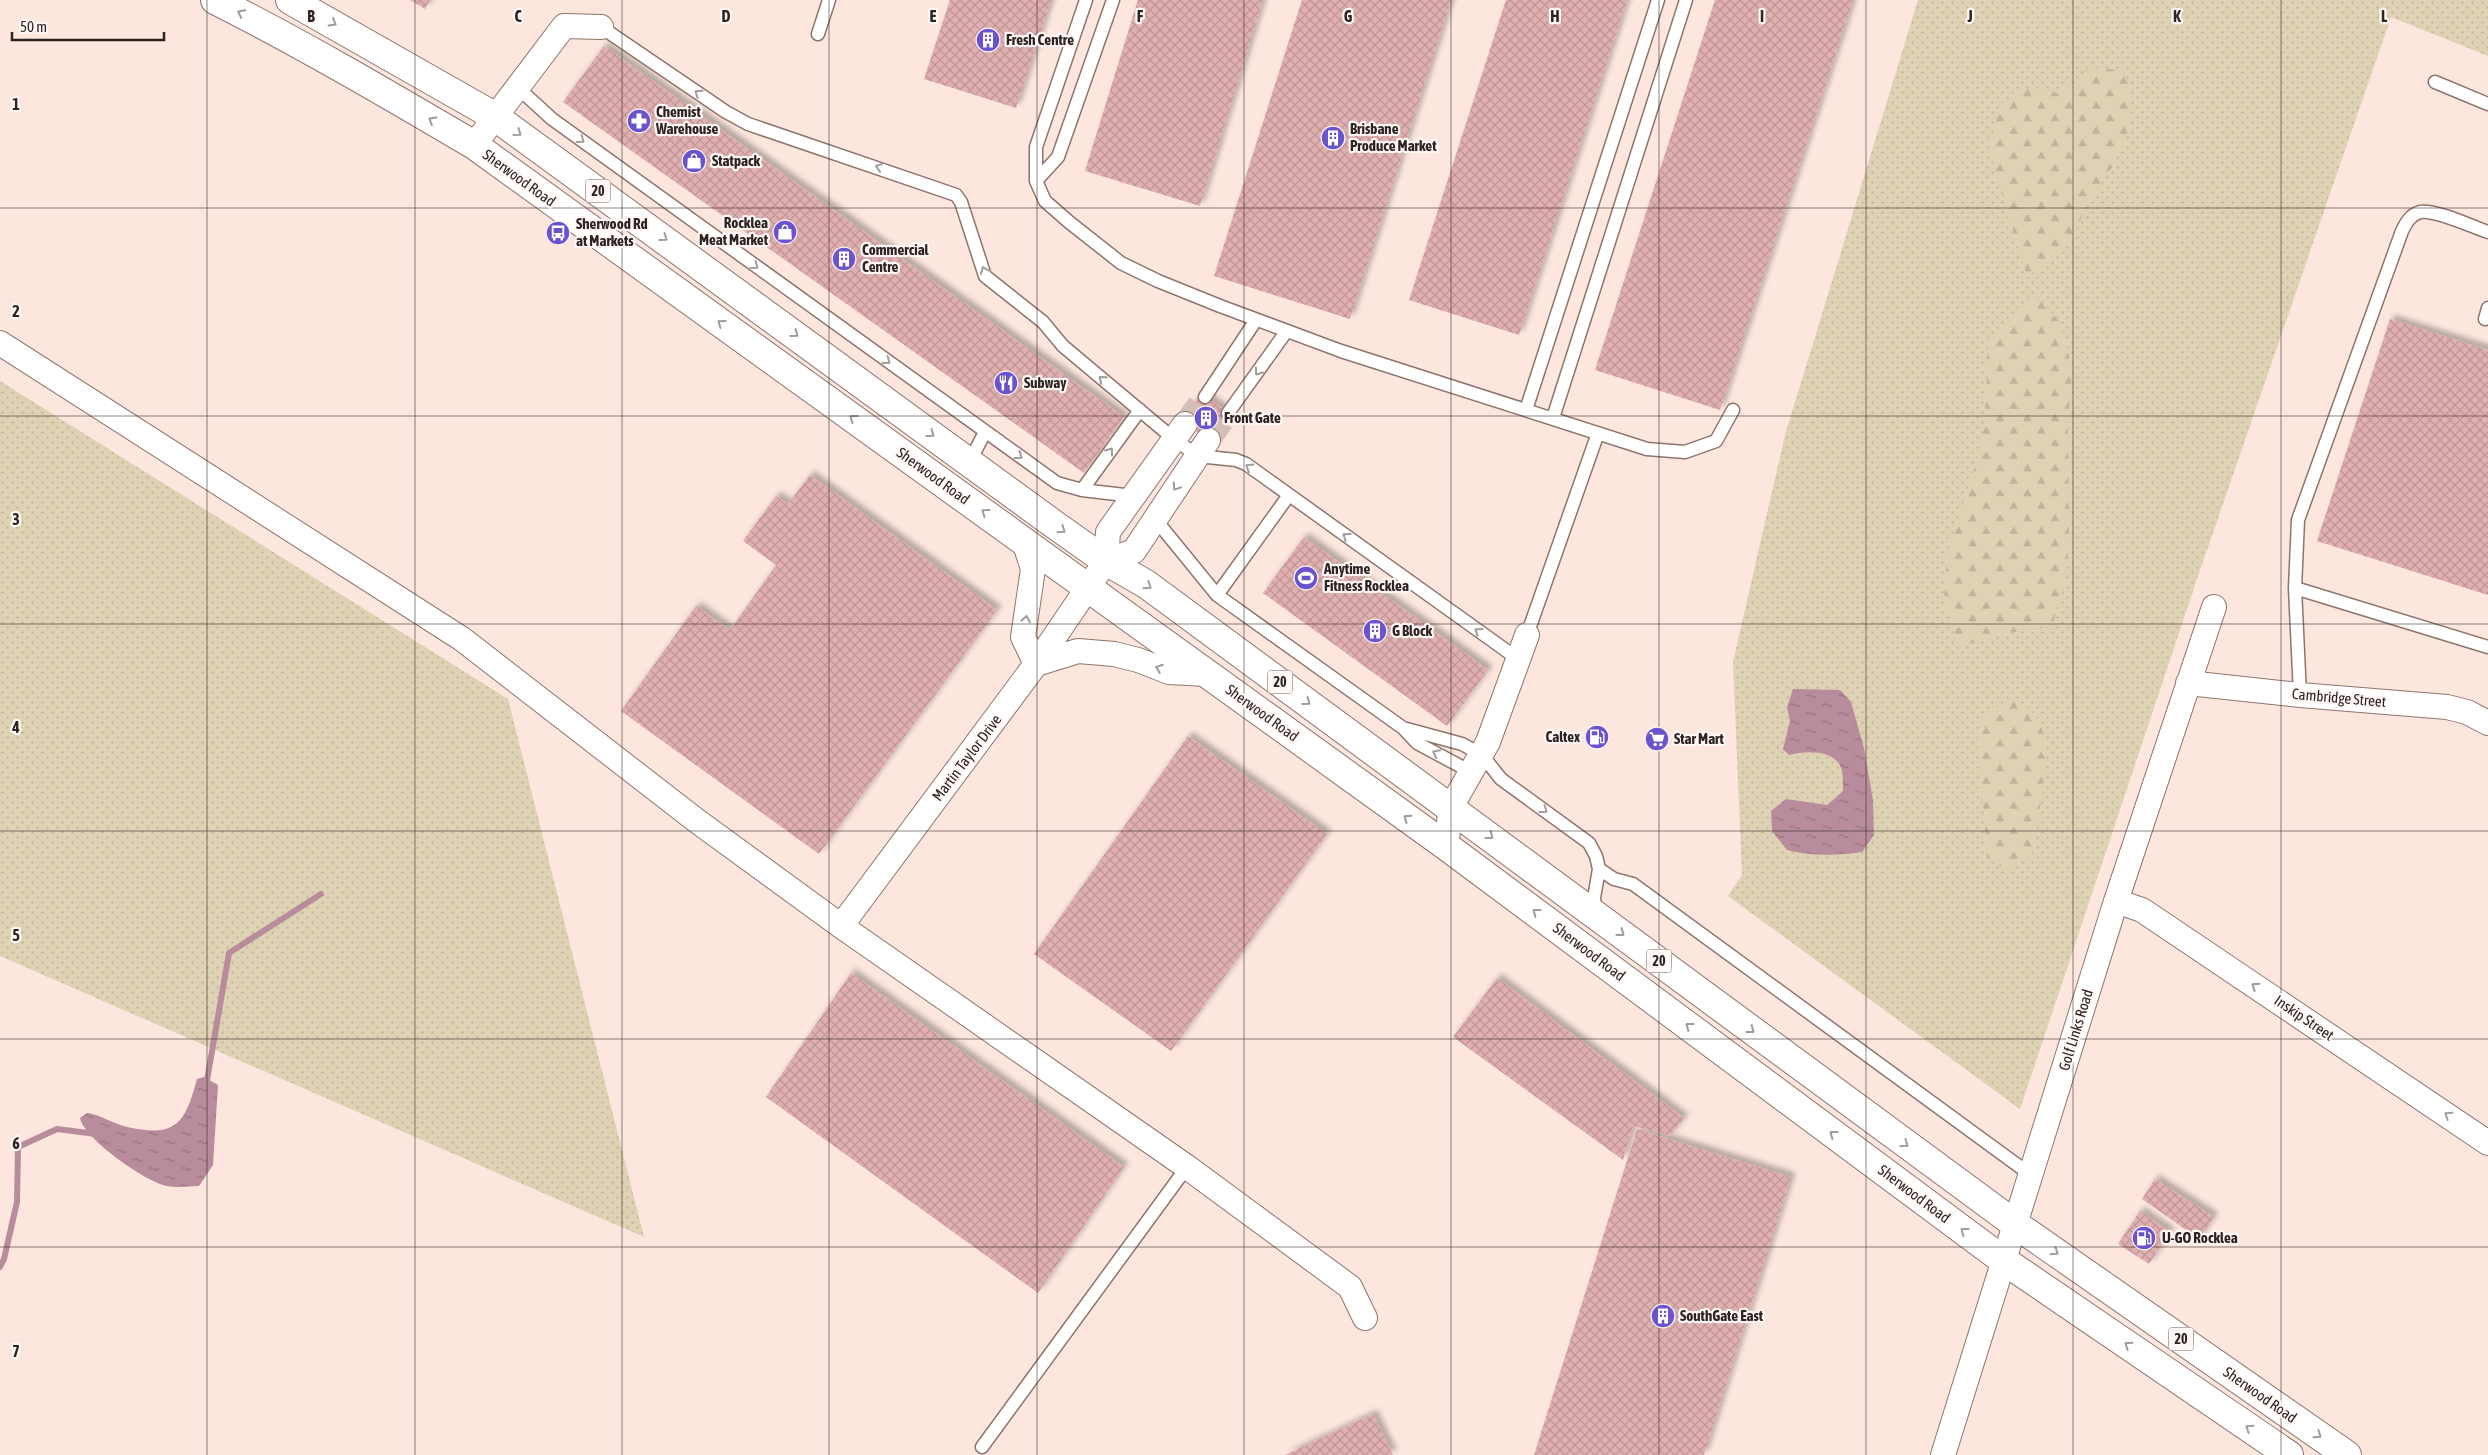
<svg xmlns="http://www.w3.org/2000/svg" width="2488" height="1455" font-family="'Asap Condensed',sans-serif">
  <defs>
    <pattern id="grass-dots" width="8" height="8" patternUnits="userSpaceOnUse" patternTransform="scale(1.25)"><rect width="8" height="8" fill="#ded1b4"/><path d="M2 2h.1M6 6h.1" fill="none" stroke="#bfb39a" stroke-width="1.8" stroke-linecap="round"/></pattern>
    <pattern id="forest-firs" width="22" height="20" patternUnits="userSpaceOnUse" patternTransform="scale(1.25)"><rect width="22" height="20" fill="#ded1b4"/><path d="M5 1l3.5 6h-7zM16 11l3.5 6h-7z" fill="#bfb39a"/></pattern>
    <pattern id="water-ripples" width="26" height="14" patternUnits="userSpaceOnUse" patternTransform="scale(1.25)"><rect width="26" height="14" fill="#b88c9c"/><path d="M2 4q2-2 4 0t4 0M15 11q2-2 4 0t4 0" fill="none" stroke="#96727f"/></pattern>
    <pattern id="building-cross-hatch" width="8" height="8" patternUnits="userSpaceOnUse" patternTransform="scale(1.25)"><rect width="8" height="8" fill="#e0afb0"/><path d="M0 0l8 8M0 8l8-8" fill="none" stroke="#c09697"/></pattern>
    <filter id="shadow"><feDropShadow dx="4.5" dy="-4.5" stdDeviation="2.5" flood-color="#0004"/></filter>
  </defs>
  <rect width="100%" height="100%" fill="#fce6de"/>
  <path fill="url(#grass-dots)" d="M1918,0H2488V56L2391,17L2197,579L2020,1109L1728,896L1742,875L1733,662L1785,435Z
    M0,381L508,699L644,1237L0,956Z"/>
  <path fill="url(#forest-firs)" d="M2122,69L2129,86L2131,124L2114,164L2090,199L2075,231L2042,266L2027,277L1989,150L2000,104L2025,89L2058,93L2077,81L2086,70Z
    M2038,297L2060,323L2072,368L2068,424L2069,548L2064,585L2052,627L2006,633L1959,647L1944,603L1947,557L1980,449L1986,402L1988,340L2025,305Z
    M2013,695C2020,702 2035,712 2039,722C2053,750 2037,824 2032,855L2008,871L1987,857L1979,750L1981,721Z"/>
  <path fill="url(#water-ripples)" d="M1793,689L1840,690L1851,702L1864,748L1873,800L1874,835L1862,852C1836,856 1812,856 1787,850L1772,831L1771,811L1786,799L1827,805L1843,791C1843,784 1843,776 1842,770C1835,748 1805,751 1789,755L1783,749L1790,721L1787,707Z
    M204,1077L218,1085L213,1165L199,1186C189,1186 177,1188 167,1186C146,1182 84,1139 80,1118L87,1113C102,1115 113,1124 127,1127C177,1138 185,1123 197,1079Z"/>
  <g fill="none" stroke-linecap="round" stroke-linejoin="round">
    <path stroke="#b88c9c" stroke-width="6" d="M206,1086L229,953L321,894
      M0,1267L4,1259L17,1202L18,1147L57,1129L96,1134"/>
  </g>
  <path fill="url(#building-cross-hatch)" filter="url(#shadow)" d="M410,0H430L425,9Z
    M950,0H1051L1016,108L924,79Z
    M1138,0H1263L1200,206L1085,171Z
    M1302,0H1451L1350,319L1214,276Z
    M1506,0H1627L1519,335L1409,300Z
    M1715,0H1853L1720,410L1595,370Z
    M604,46L1124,417L1084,473L563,102Z
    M2390,319L2488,350V595L2317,541Z
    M1201,393L1231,415L1212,442L1181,421Z
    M810,475L997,610L819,854L621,711L696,606L730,630L776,565L743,541L776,496L788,504Z
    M1304,537L1488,670L1447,726L1263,593Z
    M1188,736L1327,834L1171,1051L1034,954Z
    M851,973L1124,1167L1038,1293L766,1097Z
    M1497,978L1684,1118L1670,1136L1633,1126L1623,1160L1453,1037Z
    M1637,1129L1791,1177L1704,1455H1534Z
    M2155,1179L2214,1217L2199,1239L2142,1199Z
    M2140,1211L2170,1232L2149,1264L2118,1244Z
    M1373,1414L1393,1455H1285Z"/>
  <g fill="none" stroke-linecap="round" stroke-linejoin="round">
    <path stroke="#d3bfb8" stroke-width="24" stroke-dasharray="24 12" stroke-linecap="butt" d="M1185,424L1205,397
      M1208,440L1228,413"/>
    <g stroke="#8e756c" stroke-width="15">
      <path id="lane" d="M1086,0L1036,147V181L1045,201L1069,222L1121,263L1158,281L1220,306L1341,351L1647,449L1685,452L1716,441L1733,410
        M601,27L726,112L748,124L956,195L961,202L985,276L1043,322L1063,346L1174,439L1198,456L1236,460L1246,464L1518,659
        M818,34L829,0
        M2435,82L2488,104
        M517,87L552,119L1057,483L1082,490L1133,496
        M1036,181L1058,157L1113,0
        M2485,319L2488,308
        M1205,397L1256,320
        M1526,410L1658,0
        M1228,413L1286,332
        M1553,418L1686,0
        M969,463L985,432
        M1082,490L1140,410
        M1155,519L1217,595L1403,728L1417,743L1473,773
        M2295,588L2488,647
        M1217,595L1289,495
        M1527,635L1598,433
        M2300,695L2295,588L2298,520L2402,231C2406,223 2410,215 2420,212C2435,209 2473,227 2488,232
        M1403,728L1462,744L1482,755L1501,779L1589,843L1596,856L1599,869L1614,879L1633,884L2031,1175
        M1596,913L1594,898L1599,869
        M982,1447L1187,1167"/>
    </g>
    <g stroke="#8e756c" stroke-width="26">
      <path id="street" d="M474,145L564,26L601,27
        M0,343L462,639L697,821L841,926L1187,1167L1350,1287L1365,1318
        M1024,541L1033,569L1023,637L1036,664
        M1106,561L1134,551L1208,440
        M1036,664L1078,651L1114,654L1138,660L1169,672L1207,674
        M2188,683L2300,695L2447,707L2467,712L2488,723
        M1446,846L1451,807L1488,742L1527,635
        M2116,901L2142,910L2488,1143
        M841,926L1036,664L1106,561L1108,532L1185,424
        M1943,1455L2116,901L2214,607"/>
    </g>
    <g stroke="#8e756c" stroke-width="30">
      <path id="primary" d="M215,0C304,45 389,95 474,145L1446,846L2003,1260L2289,1455
        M290,0L494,116L1055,525L1106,561L1146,584L2015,1224L2347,1455"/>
    </g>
    <use href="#lane" stroke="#fff" stroke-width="12"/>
    <use href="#street" stroke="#fff" stroke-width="24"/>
    <use href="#primary" stroke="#fff" stroke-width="28"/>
  </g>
  <defs><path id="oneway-chevron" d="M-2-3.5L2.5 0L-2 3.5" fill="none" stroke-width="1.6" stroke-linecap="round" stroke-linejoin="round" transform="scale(1.25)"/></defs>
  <g stroke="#a09c9b">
    <use href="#oneway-chevron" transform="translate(241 13) rotate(-153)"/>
    <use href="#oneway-chevron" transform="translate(333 23) rotate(30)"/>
    <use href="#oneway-chevron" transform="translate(698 93) rotate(-146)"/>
    <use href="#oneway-chevron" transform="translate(432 120) rotate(-149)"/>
    <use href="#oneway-chevron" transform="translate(518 133) rotate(36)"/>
    <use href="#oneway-chevron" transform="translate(581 140) rotate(36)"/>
    <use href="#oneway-chevron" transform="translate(879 167) rotate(-162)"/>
    <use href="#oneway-chevron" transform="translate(664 238) rotate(36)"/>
    <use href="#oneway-chevron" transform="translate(755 266) rotate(36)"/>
    <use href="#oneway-chevron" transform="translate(984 270) rotate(-113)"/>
    <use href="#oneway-chevron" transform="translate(721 323) rotate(-144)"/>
    <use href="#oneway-chevron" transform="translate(795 334) rotate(36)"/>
    <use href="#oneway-chevron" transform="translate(887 361) rotate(36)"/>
    <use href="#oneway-chevron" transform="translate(1258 372) rotate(126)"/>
    <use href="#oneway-chevron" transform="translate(1102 379) rotate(-140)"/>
    <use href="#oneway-chevron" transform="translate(853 418) rotate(-144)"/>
    <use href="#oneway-chevron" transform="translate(931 434) rotate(36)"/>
    <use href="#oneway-chevron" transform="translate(1110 451) rotate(-54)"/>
    <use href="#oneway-chevron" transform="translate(1019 456) rotate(36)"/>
    <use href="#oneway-chevron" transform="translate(1249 467) rotate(-148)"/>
    <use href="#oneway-chevron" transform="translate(1176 487) rotate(124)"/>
    <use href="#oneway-chevron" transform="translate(985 512) rotate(-144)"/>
    <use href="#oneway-chevron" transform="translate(1062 530) rotate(35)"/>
    <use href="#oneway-chevron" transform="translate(1346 536) rotate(-144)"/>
    <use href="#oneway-chevron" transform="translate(1148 586) rotate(34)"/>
    <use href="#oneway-chevron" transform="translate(1026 619) rotate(-80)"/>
    <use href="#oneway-chevron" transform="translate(1478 631) rotate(-144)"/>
    <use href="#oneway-chevron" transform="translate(1159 668) rotate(-159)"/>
    <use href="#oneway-chevron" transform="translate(1307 702) rotate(36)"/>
    <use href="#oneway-chevron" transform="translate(1436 753) rotate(-152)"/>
    <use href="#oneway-chevron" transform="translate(1544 810) rotate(36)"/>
    <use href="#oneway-chevron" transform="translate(1407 818) rotate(-145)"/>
    <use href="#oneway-chevron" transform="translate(1490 836) rotate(37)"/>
    <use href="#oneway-chevron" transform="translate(1536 912) rotate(-143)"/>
    <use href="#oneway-chevron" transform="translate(1621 933) rotate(37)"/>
    <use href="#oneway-chevron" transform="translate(2255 986) rotate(-146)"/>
    <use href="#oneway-chevron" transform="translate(1689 1026) rotate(-143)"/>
    <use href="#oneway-chevron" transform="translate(1751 1030) rotate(37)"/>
    <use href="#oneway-chevron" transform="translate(2448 1115) rotate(-146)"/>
    <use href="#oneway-chevron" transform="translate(1833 1134) rotate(-143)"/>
    <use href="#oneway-chevron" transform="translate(1905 1144) rotate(36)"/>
    <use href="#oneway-chevron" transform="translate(1964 1231) rotate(-143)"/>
    <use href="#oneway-chevron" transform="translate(2055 1252) rotate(35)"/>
    <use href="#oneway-chevron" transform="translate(2128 1345) rotate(-146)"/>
    <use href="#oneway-chevron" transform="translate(2249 1428) rotate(-146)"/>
    <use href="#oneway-chevron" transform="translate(2318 1435) rotate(35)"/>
  </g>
  <path fill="none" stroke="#2d2320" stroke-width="1" stroke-opacity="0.55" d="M207,0V1455M415,0V1455M622,0V1455M829,0V1455M1037,0V1455M1244,0V1455M1451,0V1455M1659,0V1455M1866,0V1455M2073,0V1455M2281,0V1455M0,208H2488M0,416H2488M0,624H2488M0,831H2488M0,1039H2488M0,1247H2488"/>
  <defs>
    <g id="building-disc" transform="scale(1.25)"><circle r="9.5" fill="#6a53cd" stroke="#fdf7f5"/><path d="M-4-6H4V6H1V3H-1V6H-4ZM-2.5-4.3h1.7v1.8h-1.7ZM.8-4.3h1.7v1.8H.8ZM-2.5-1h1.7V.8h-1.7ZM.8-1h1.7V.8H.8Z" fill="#fff"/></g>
    <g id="pharmacy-disc" transform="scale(1.25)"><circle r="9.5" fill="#6a53cd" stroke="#fdf7f5"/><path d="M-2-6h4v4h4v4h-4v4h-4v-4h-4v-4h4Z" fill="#fff"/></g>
    <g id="shop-disc" transform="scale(1.25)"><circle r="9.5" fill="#6a53cd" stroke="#fdf7f5"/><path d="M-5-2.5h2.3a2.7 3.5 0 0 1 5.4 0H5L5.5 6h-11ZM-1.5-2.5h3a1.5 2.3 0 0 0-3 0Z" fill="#fff"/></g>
    <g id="bus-disc" transform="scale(1.25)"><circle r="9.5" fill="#6a53cd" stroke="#fdf7f5"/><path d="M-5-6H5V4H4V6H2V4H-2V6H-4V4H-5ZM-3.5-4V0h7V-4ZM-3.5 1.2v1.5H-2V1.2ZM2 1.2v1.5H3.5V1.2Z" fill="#fff"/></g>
    <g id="restaurant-disc" transform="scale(1.25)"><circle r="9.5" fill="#6a53cd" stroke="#fdf7f5"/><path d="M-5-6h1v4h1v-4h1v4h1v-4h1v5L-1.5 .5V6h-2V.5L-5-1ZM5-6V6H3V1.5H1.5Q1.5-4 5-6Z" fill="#fff"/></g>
    <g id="stadium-disc" transform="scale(1.25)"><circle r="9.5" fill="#6a53cd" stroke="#fdf7f5"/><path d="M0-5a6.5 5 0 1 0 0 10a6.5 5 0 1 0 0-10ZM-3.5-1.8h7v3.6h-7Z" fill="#fff"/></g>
    <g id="fuel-disc" transform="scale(1.25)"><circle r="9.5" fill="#6a53cd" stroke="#fdf7f5"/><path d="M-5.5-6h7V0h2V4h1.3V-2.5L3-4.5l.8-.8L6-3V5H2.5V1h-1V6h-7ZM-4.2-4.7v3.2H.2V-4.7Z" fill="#fff"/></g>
    <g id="supermarket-disc" transform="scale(1.25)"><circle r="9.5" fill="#6a53cd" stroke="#fdf7f5"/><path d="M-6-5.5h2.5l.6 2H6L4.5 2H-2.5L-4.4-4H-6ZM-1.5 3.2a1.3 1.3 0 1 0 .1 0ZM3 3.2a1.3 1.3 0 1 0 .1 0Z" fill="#fff"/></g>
  </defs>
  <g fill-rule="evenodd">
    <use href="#building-disc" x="988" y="40"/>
    <use href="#pharmacy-disc" x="639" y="121"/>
    <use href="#building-disc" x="1333" y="138"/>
    <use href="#shop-disc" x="694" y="161"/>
    <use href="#shop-disc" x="785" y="232"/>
    <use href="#bus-disc" x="558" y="233"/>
    <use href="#building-disc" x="844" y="259"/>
    <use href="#restaurant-disc" x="1006" y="383"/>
    <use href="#building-disc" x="1206" y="418"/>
    <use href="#stadium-disc" x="1306" y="578"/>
    <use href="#building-disc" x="1375" y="631"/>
    <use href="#fuel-disc" x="1597" y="737"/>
    <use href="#supermarket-disc" x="1657" y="739"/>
    <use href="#fuel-disc" x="2144" y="1238"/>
    <use href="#building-disc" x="1663" y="1316"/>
  </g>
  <g text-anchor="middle" stroke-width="4.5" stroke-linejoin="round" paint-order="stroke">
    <g fill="#fdf7f5" stroke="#6b6360" stroke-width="1">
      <rect x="585.5" y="179.5" width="25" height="23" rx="4"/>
      <rect x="1267.5" y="670.5" width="25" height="23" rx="4"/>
      <rect x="1646.5" y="949.5" width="25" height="23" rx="4"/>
      <rect x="2168.5" y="1327.5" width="25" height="23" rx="4"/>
    </g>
    <g font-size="14" font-weight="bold" fill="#2d2320">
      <text x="598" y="196">20</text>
      <text x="1280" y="687">20</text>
      <text x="1659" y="966">20</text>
      <text x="2181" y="1344">20</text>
    </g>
    <g font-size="15" font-weight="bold" fill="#2d2320" stroke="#fdf7f5" text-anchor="start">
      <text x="1006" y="45">Fresh Centre</text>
      <text x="656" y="117">Chemist<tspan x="656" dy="17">Warehouse</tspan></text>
      <text x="1350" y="134">Brisbane<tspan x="1350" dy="17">Produce Market</tspan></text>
      <text x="712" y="166">Statpack</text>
      <text x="768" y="228" text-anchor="end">Rocklea<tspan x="768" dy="17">Meat Market</tspan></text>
      <text x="576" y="229">Sherwood Rd<tspan x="576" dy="17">at Markets</tspan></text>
      <text x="862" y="255">Commercial<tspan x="862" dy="17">Centre</tspan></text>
      <text x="1024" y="388">Subway</text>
      <text x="1224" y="423">Front Gate</text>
      <text x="1324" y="574">Anytime<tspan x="1324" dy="17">Fitness Rocklea</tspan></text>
      <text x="1392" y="636">G Block</text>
      <text x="1580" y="742" text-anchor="end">Caltex</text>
      <text x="1674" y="744">Star Mart</text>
      <text x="2162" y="1243">U-GO Rocklea</text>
      <text x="1680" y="1321">SouthGate East</text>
    </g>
    <g font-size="15" fill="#2d2320" stroke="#fdf7f5">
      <text transform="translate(519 178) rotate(36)" y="5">Sherwood Road</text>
      <text transform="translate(933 476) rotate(36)" y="5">Sherwood Road</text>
      <text transform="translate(2339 698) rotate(5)" y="5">Cambridge Street</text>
      <text transform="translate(1262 713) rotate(36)" y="5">Sherwood Road</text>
      <text transform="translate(967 758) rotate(-53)" y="5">Martin Taylor Drive</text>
      <text transform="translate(1589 952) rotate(37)" y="5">Sherwood Road</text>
      <text transform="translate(2304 1018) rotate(34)" y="5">Inskip Street</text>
      <text transform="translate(2076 1030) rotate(-73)" y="5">Golf Links Road</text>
      <text transform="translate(1914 1194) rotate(37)" y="5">Sherwood Road</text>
      <text transform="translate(2260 1395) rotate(35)" y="5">Sherwood Road</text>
    </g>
  </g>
  <g font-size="16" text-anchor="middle" font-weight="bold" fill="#2d2320" stroke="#fdf7f5" stroke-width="4.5" stroke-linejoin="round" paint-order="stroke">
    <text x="311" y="22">B</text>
    <text x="518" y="22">C</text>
    <text x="726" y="22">D</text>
    <text x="933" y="22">E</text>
    <text x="1140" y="22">F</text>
    <text x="1348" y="22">G</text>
    <text x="1555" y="22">H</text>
    <text x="1762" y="22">I</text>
    <text x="1970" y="22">J</text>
    <text x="2177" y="22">K</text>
    <text x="2384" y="22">L</text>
    <text x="16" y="110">1</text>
    <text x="16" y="317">2</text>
    <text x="16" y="525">3</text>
    <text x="16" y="733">4</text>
    <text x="16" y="941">5</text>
    <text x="16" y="1149">6</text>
    <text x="16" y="1357">7</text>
  </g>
  <path d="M12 32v8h152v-8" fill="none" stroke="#2d2320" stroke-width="2.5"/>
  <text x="20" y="32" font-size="15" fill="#2d2320" stroke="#fdf7f5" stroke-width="4" paint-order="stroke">50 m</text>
</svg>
